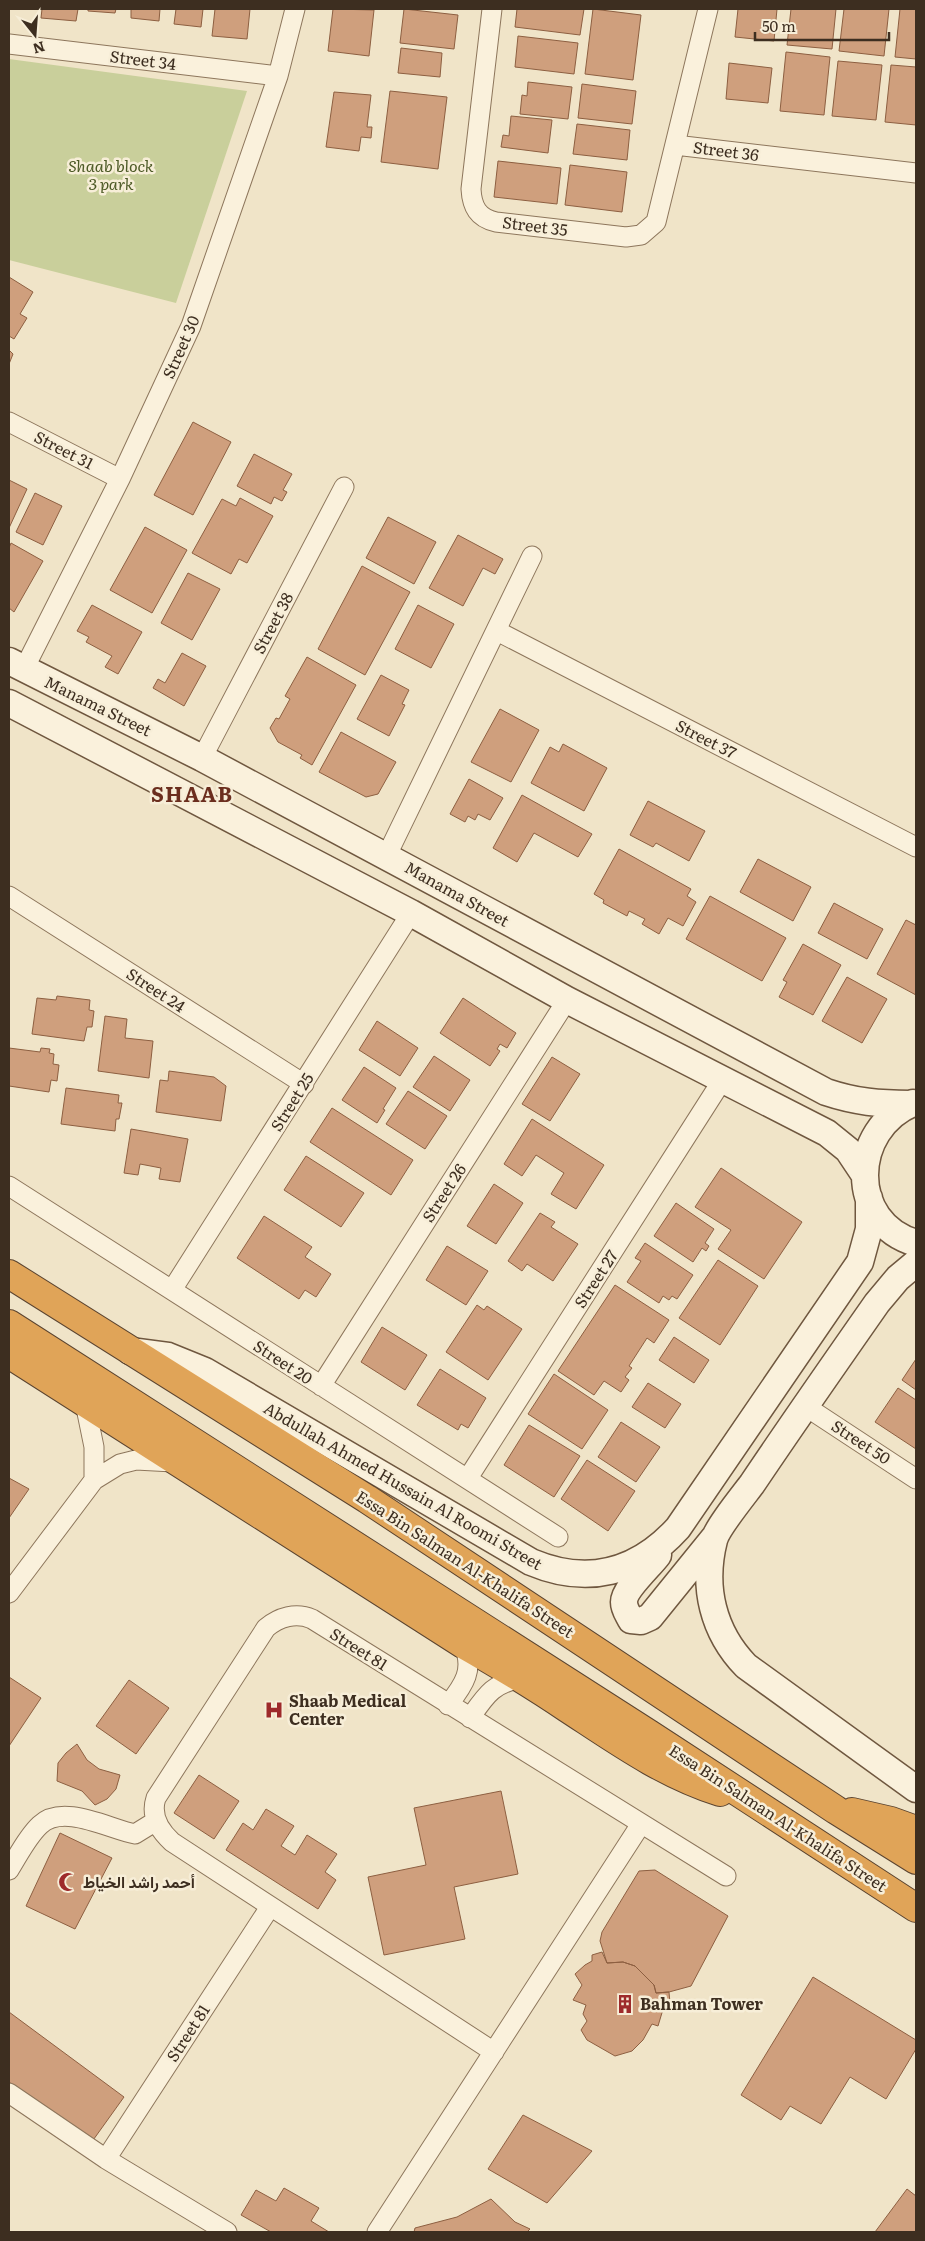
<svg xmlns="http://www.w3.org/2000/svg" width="925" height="2241" font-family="Literata,Vazirmatn,serif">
  <rect width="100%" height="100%" fill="#f0e4c8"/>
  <path fill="#c9cf9b" d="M9,59L247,91L176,303L9,260Z"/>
  <path fill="#cf9f7d" stroke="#8d5f41" d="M42,9H78L76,21L41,18Z
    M88,9H116L115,13L88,11Z
    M131,9H160L159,21L131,18Z
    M176,9H203L201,27L174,24Z
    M215,9H250L247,39L212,36Z
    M333,9L374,10L369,56L328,51Z
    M404,9L458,15L454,49L400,43Z
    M517,9H584L580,35L515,27Z
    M593,9L641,15L633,80L585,74Z
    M738,9H777L774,41L735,37Z
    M791,9H836L832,49L787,45Z
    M844,9H889L884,56L839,51Z
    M900,9H916V59L895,57Z
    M518,36L578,43L574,74L515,67Z
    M401,48L442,53L440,77L398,73Z
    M786,52L830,57L824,115L780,111Z
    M838,61L882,65L876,120L832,116Z
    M729,63L772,68L768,103L726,99Z
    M891,65L916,67V125L885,122Z
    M528,82L572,87L568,119L520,114L522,95L527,96Z
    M582,84L636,91L632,124L578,118Z
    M390,91L447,97L438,169L381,162Z
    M334,92L371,95L367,127H372L371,138L361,137L359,151L326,147Z
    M511,116L552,120L548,153L501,147L503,135L509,136Z
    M577,124L630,130L627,160L573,154Z
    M498,161L561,168L557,204L494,197Z
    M570,165L627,172L622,212L565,205Z
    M9,277L33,292L20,314L27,318L14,339L9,336Z
    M9,350L13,354L9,364Z
    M193,422L231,442L193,515L154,495Z
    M254,454L292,474L283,490L287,492L282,501L274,497L271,504L237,486Z
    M9,480L27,489L9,528Z
    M35,493L62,506L43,545L16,532Z
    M240,498L273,516L247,563L239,559L231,574L192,553L222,499L236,506Z
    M388,517L436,542L414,584L366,558Z
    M145,527L187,550L152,613L110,590Z
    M458,535L503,559L495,574L483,568L463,606L429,588Z
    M11,543L43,561L14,612L9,608V548Z
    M362,566L410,592L365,675L318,649Z
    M188,573L220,589L192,640L161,623Z
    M92,605L142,632L118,674L105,667L112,656L86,642L89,637L77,631Z
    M418,605L454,624L431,668L395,649Z
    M182,653L206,666L184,706L153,688L158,679L165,683Z
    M307,657L356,685L312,765L300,758L302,755L278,742L270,728L276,718L279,719L290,699L285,696Z
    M381,675L409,690L402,704L405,705L389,736L357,719Z
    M500,709L539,730L511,782L471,762Z
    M341,732L396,762L378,794L366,797L319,772Z
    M563,744L607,768L584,811L531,783L550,747L559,752Z
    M469,779L503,798L490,820L478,814L475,820L468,816L465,822L450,814Z
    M522,795L592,834L578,857L534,833L517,862L493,848Z
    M648,801L705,831L689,861L656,843L653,847L630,835Z
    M619,849L691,889L687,896L696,902L683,926L668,918L659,934L642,924L645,919L629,911L627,916L603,903L604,900L594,894Z
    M758,859L811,887L793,921L740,892Z
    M710,896L786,938L762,981L686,939Z
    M834,903L883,929L867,959L818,933Z
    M906,920L916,925V995L877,974Z
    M803,944L841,965L813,1015L779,997L787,982L783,980Z
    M847,977L887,999L862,1043L822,1021Z
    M57,996L90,1000L89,1010L94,1011L92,1027H87L84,1041L32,1034L37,998L56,1000Z
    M463,998L516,1033L507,1048L500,1044L497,1049L500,1051L490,1066L440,1033Z
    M105,1016L127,1019L125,1038L153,1041L149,1078L98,1071Z
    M377,1021L418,1048L400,1076L359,1050Z
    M9,1048L40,1052L41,1048L50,1049L49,1053L54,1054L53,1064L59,1065L57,1081L51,1080L49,1092L9,1086Z
    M434,1056L470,1080L450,1111L413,1087Z
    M552,1057L580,1074L550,1121L522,1104Z
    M364,1067L396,1088L383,1109L385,1110L377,1123L342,1100Z
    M169,1071L214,1077L226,1086L221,1121L156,1112L160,1080L168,1081Z
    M66,1088L119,1095L118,1103H122L119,1119H116L115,1131L61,1124Z
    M408,1091L447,1116L425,1149L386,1124Z
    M332,1108L413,1160L391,1195L310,1142Z
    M532,1119L604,1165L576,1209L551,1194L564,1173L536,1155L522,1176L504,1164Z
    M131,1129L188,1139L180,1182L159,1179L161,1168L140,1164L138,1175L124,1173Z
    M306,1156L364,1193L341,1227L284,1190Z
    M721,1168L802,1222L764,1279L718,1249L731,1230L695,1207Z
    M494,1184L523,1203L496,1244L467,1226Z
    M676,1203L714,1229L705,1243L709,1246L706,1251L702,1248L693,1262L654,1236Z
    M540,1213L555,1222L551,1227L578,1244L553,1281L527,1264L522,1271L508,1261Z
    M264,1216L312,1247L305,1257L331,1274L316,1297L305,1290L299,1299L237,1258Z
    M645,1243L693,1275L677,1299L672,1296L669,1300L663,1296L659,1303L627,1282L641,1261L635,1258Z
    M447,1246L488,1271L466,1305L426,1280Z
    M718,1260L758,1286L720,1345L679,1318Z
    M615,1285L669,1320L654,1343L647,1338L629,1366L632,1368L625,1377L629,1380L621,1392L604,1381L594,1395L558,1371Z
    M477,1305L484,1310L487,1306L522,1329L488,1380L446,1352Z
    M382,1327L427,1355L405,1390L361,1362Z
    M674,1337L709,1360L694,1383L659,1360Z
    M916,1359V1390L902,1380Z
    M440,1369L486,1398L468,1428L461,1424L458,1430L417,1405Z
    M554,1374L608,1410L582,1449L528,1414Z
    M648,1383L681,1404L665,1428L632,1407Z
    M898,1388L916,1400V1449L875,1422Z
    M621,1422L660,1447L636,1482L598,1457Z
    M529,1425L580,1456L554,1497L504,1465Z
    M587,1460L635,1491L608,1531L561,1499Z
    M9,1478L29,1489L9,1518Z
    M9,1677L41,1698L9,1746Z
    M129,1680L169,1708L136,1754L96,1726Z
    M77,1744L87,1760L99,1769L120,1775L116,1789L107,1799L95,1805L82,1791L57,1781L58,1763L66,1753Z
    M199,1775L239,1801L214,1839L174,1813Z
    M501,1791L518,1874L454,1887L465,1939L384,1955L368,1877L426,1865L414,1808Z
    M266,1809L294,1826L281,1846L295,1855L307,1835L337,1854L325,1872L336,1880L318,1909L226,1850L243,1823L253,1830Z
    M60,1833L112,1858L75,1929L26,1906Z
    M655,1870L728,1916L691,1986L669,1992L656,1993L654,1985L635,1966L623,1962L607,1963L600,1941L602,1932L639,1871Z
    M602,1952L607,1963L623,1962L635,1966L654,1985L656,1993L669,1992L670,2003L664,2006L658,2026L652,2024L643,2040L632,2051L615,2056L587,2040L581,2030L587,2021L583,2014L586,2005L573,2000L582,1985L575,1974L585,1965L592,1961V1955Z
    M813,1977L916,2040V2049L886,2099L850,2077L821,2124L790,2106L781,2120L741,2095Z
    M9,2012L124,2097L91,2143L9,2082Z
    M523,2115L592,2151L547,2203L488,2169Z
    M284,2188L319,2208L311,2221L329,2232H271L241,2215L256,2190L276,2201Z
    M907,2189L916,2196V2232H875Z
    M491,2199L515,2222L530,2229L527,2232H414L415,2228L457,2217Z"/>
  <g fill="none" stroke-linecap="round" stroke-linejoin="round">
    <g stroke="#8d765c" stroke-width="21">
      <path id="street" d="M492,9L471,189C472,207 478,218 496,222L626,237L641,235L656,222L708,9
        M9,44L278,76
        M675,145L916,173
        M9,422L120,479
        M497,631L916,847
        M24,669L120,479L191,326L278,76L295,9
        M202,758L344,487
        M387,855L532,556
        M9,896L304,1084
        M9,1186L558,1537
        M172,1290L411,913
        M321,1386L567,1000
        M85,1403L94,1447V1480
        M805,1406L916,1479
        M468,1478L723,1079
        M9,1593L94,1480L120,1464L136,1460L173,1462
        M448,1705C464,1685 475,1669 463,1644
        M470,1718C486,1695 493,1683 522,1678
        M9,1870C18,1856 27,1837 40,1825C63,1803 109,1829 135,1834L156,1821
        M494,2052L172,1842C160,1831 150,1816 156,1798L266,1628C279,1617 296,1612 312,1619L726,1876
        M9,2093L106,2159L227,2232
        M106,2159L270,1907
        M377,2232L641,1824"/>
    </g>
    <g stroke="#6f573f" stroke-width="29">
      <path id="secondary" d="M9,661L202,758L826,1092C856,1102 879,1104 911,1104
        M9,703L411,913L567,1000L827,1133L848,1150L864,1174
        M913,1103C850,1129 847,1223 916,1243
        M916,1263L898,1278L877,1303C835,1363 793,1423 752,1484C743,1496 717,1528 714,1540C702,1587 713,1632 746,1666L916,1789
        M130,1351L168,1356L205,1371L531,1562C588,1586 637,1573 678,1528L860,1262L869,1229V1198
        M658,1555C650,1566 624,1589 624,1602C624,1609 628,1614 631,1620L641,1621L650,1617L714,1538"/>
    </g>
    <g stroke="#5b4430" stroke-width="30">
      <path id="highway" d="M9,1274L367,1499L836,1810L916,1860
        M9,1324L649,1734L916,1908
        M9,1354L463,1644C498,1664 533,1685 567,1708C616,1740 663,1774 720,1792
        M852,1812L891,1821L916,1830"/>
    </g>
    <use href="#street" stroke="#faf1dc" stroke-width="19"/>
    <use href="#secondary" stroke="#faf1dc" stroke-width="26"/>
    <use href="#highway" stroke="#e0a458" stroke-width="28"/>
  </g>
  <defs>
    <g id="hospital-bare" transform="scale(1.5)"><path d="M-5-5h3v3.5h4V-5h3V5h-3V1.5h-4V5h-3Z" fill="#9e2a2b" stroke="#f7eed8" stroke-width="2.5" paint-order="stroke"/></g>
    <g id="mosque-bare" transform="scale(1.5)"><path d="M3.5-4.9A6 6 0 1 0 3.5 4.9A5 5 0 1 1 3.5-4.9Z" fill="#9e2a2b" stroke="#f7eed8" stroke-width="2.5" paint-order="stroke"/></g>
    <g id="building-bare" transform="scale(1.5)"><path d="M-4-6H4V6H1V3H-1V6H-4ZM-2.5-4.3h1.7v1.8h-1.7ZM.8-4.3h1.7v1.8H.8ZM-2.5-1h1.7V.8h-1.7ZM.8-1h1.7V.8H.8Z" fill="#9e2a2b" stroke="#f7eed8" stroke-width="2.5" paint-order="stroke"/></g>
  </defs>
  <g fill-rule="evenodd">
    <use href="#hospital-bare" x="274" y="1710"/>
    <use href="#mosque-bare" x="68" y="1882"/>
    <use href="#building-bare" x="625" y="2004"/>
  </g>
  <g text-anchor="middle" stroke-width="5" stroke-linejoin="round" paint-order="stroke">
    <g font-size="16" fill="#3d2e20" stroke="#f7eed8">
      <text transform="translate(143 60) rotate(7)" y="6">Street 34</text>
      <text transform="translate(726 151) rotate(7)" y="6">Street 36</text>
      <text transform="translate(535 226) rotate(7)" y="6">Street 35</text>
      <text transform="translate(181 347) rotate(-66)" y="6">Street 30</text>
      <text transform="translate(64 450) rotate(27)" y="6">Street 31</text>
      <text transform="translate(273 623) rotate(-62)" y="6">Street 38</text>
      <text transform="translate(98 706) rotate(26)" y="6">Manama Street</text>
      <text transform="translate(706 739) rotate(27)" y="6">Street 37</text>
      <text transform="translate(457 894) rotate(29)" y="6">Manama Street</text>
      <text transform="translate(156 990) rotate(33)" y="6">Street 24</text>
      <text transform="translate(292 1102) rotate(-58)" y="6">Street 25</text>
      <text transform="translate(444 1193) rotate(-57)" y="6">Street 26</text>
      <text transform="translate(596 1279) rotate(-57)" y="6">Street 27</text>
      <text transform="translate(283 1362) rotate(33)" y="6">Street 20</text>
      <text transform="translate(861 1442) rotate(33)" y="6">Street 50</text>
      <text transform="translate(403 1486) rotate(30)" y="6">Abdullah Ahmed Hussain Al Roomi Street</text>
      <text transform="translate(465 1564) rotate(33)" y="6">Essa Bin Salman Al-Khalifa Street</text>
      <text transform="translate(359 1649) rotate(32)" y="6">Street 81</text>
      <text transform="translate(778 1818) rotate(33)" y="6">Essa Bin Salman Al-Khalifa Street</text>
      <text transform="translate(188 2033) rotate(-57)" y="6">Street 81</text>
    </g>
    <g font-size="16" font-style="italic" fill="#4d5a26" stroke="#f7eed8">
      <text x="111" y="172">Shaab block<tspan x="111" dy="18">3 park</tspan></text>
    </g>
    <g font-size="16" font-weight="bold" fill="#3d2e20" stroke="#f7eed8" text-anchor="start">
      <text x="289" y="1707">Shaab Medical<tspan x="289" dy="18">Center</tspan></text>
      <text x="83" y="1888">أحمد راشد الخياط</text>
      <text x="640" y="2010">Bahman Tower</text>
    </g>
    <g font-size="21" font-weight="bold" letter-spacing="1" fill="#6b2e1e" stroke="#f7eed8">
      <text x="192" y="802">SHAAB</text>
    </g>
  </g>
  <rect width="925" height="2241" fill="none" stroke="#3d2e20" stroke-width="20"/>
  <g transform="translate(35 35) rotate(163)" stroke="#f7eed8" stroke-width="4" paint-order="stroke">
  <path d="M0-4L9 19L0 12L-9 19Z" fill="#3d2e20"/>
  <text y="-8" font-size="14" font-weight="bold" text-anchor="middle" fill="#3d2e20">N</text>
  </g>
  <path d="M755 32v8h134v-8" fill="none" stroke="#3d2e20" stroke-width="2.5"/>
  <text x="762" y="32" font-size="15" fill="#3d2e20" stroke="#f7eed8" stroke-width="4" paint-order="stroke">50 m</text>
</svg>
